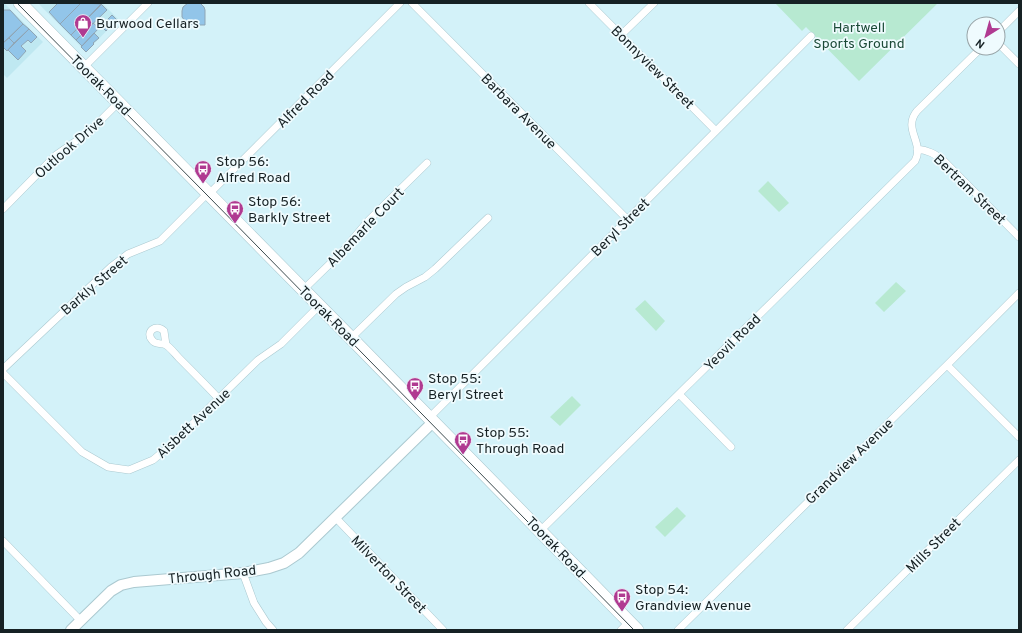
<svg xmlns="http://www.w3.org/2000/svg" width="1022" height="633" font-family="Overpass,sans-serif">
  <rect width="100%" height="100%" fill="#d3f2f9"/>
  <path fill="#bfe8f1" d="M3,3H4L43,42L7,78L3,74Z
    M38,3H102L118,19L86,52Z"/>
  <path fill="#b7e9d1" d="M775,3H938L859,81L806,27L802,31Z
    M768,181L789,203L779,212L758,191Z
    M896,282L906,291L884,312L875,303Z
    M645,300L665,321L656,331L635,309Z
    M572,396L581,405L560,426L550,417Z
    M677,507L686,516L665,537L655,527Z"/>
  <path fill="#92c5e9" stroke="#8fa5b5" d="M58,3H81L60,24L49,12Z
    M81,3L102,4L71,35L60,24Z
    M188,3H200L204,7L205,10V25H194L189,24L185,21L182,17V11L183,7Z
    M101,4L107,10L76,40L71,35Z
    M4,10H10L23,24L3,43V11Z
    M112,15L117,20L106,31L101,26Z
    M93,23L99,28L82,46L76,40Z
    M23,24L29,29L14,43L9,38Z
    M29,29L37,37L31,43L28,40L21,46L26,51L18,60L8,50Z
    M94,33L99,38L93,43L94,44L86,52L81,47Z
    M9,38L14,43L7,51L3,47V43Z"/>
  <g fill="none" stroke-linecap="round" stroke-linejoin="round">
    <g stroke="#abc9d0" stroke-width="8">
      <path id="street" d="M412,3L627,219
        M589,3L716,131
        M998,32L1019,11
        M621,35L654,3
        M998,43L1019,64
        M84,67L148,3
        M917,149C928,150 935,154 944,161L1019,237
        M209,194L400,3
        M3,209L56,155L89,132L118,103
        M303,290L342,252L368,221L427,163
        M351,338L396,294L406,287L425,277L435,269L488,218
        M166,345L164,331C156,323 145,332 152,340C155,345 162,343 166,345C170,347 176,355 179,358C193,372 206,385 219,399
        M947,365L1019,437
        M3,369L111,267L128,254L160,241L208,193
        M3,373L82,452L108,467L129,470L153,460L171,445L258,360L281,344L319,306
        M679,394L731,447
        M429,418L811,36
        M336,518L443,630
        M540,531L915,161C925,143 902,129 917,111L981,48
        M3,541L81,621
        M243,573L254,603L266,622L273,630
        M621,630L629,622
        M678,630L947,365L1019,293
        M847,630L1019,460"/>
    </g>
    <g stroke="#abc9d0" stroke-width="12">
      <path id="secondary" d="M71,630L111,591L121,585L134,582L243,573L269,568L284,563L299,553L433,422"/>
    </g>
    <g stroke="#abc9d0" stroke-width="14">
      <path id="highway" d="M20,3L351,338L637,630"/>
    </g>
    <use href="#street" stroke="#fff" stroke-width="7"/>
    <use href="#secondary" stroke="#fff" stroke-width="10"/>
    <use href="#highway" stroke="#fff" stroke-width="13"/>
    <path stroke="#3c4b4f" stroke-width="1" d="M17,3L207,195L634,630"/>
  </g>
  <defs>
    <g id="shop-pin" transform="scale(0.9)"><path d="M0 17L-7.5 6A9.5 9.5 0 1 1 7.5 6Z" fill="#b03a91" stroke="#effbfe"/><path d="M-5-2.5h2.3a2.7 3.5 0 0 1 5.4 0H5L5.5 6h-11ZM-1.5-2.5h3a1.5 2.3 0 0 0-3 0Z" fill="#fff"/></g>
    <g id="bus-pin" transform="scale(0.9)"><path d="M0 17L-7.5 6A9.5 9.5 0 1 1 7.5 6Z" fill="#b03a91" stroke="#effbfe"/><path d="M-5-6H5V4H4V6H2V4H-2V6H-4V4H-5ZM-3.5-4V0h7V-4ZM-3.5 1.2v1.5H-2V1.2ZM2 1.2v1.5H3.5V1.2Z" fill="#fff"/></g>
  </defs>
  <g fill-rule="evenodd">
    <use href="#shop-pin" x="83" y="23"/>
    <use href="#bus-pin" x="203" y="169"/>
    <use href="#bus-pin" x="235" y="209"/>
    <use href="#bus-pin" x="415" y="386"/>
    <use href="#bus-pin" x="463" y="440"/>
    <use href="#bus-pin" x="622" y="597"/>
  </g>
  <g text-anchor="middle" stroke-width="3.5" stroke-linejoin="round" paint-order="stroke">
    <g font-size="14" fill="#162124" stroke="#effbfe" text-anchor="start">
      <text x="96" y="28">Burwood Cellars</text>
      <text x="216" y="166">Stop 56:<tspan x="216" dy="16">Alfred Road</tspan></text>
      <text x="248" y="206">Stop 56:<tspan x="248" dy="16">Barkly Street</tspan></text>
      <text x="428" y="383">Stop 55:<tspan x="428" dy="16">Beryl Street</tspan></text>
      <text x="476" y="437">Stop 55:<tspan x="476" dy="16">Through Road</tspan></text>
      <text x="635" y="594">Stop 54:<tspan x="635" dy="16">Grandview Avenue</tspan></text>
    </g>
    <g font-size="14" fill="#1b4a37" stroke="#effbfe">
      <text x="859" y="32">Hartwell<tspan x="859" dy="16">Sports Ground</tspan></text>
    </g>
    <g font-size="14" fill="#162124" stroke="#effbfe">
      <text transform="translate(653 67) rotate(45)" y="5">Bonnyview Street</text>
      <text transform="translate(101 85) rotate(45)" y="5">Toorak Road</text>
      <text transform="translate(305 99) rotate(-45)" y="5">Alfred Road</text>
      <text transform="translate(519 111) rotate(45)" y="5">Barbara Avenue</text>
      <text transform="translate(69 147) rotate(-41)" y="5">Outlook Drive</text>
      <text transform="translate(970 189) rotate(44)" y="5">Bertram Street</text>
      <text transform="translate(365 227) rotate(-46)" y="5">Albemarle Court</text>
      <text transform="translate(620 227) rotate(-45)" y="5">Beryl Street</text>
      <text transform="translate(94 285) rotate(-41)" y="5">Barkly Street</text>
      <text transform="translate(329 316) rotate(45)" y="5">Toorak Road</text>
      <text transform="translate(732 342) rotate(-45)" y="5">Yeovil Road</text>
      <text transform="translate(193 423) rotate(-43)" y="5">Aisbett Avenue</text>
      <text transform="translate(849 461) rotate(-44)" y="5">Grandview Avenue</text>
      <text transform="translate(933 545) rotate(-45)" y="5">Mills Street</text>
      <text transform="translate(556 547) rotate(46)" y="5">Toorak Road</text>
      <text transform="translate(212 574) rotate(-6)" y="5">Through Road</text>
      <text transform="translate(389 574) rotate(46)" y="5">Milverton Street</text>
    </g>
  </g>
  <rect width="1022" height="633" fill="none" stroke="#162124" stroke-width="8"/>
  <g transform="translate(986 36) rotate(217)"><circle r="19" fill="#effbfe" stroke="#98a4a7"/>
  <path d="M0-3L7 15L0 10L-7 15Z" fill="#b03a91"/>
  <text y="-6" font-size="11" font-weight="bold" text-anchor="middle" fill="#162124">N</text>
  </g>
</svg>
